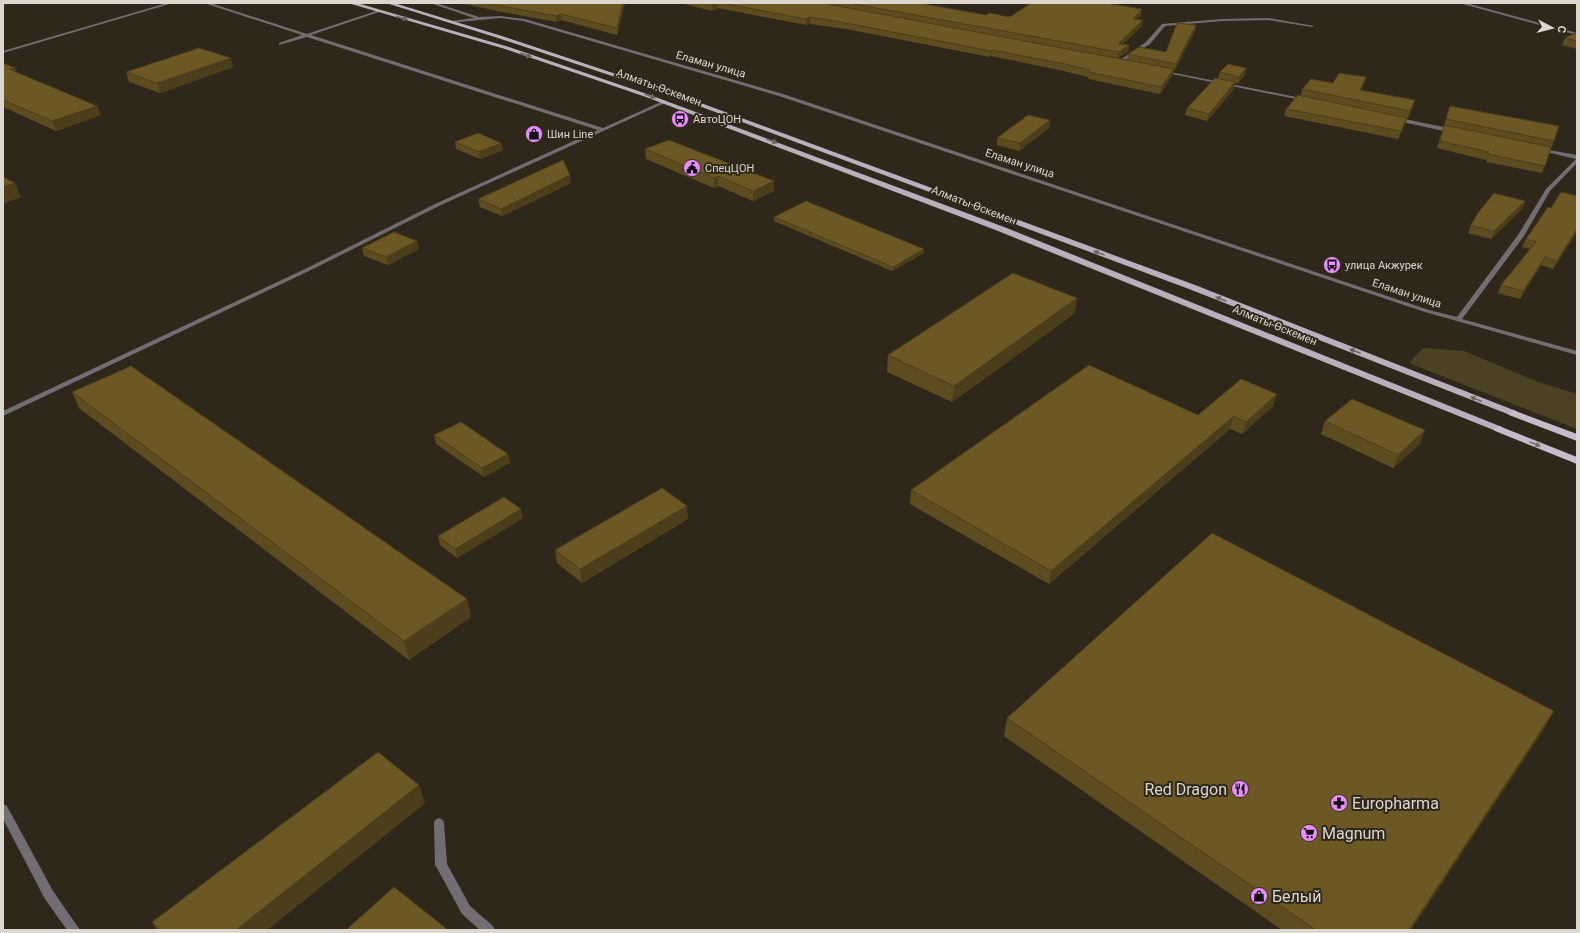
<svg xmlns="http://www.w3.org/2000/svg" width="1580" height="933" font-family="Roboto,sans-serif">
  <rect width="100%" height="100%" fill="#2f281a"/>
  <path fill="#4d4124" d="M1423,348L1464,351L1538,382L1577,394V429L1409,363Z"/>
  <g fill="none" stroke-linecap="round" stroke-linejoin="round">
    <path fill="#726c73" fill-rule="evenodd" d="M167,3H173L3,53V51Z
      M204,3H210L307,34L379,10V12L311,35L603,128L663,101L667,102L439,206L309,271L3,416V411L305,269L435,204L598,130L307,37L279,45V43L302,35Z
      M430,3H436L479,17L501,16L525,19L783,94L1429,310L1457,317L1518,235L1546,189L1576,159L1538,150V148L1577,155V163L1550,191L1524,236L1462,319L1577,351V355L1425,312L779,96L523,21L501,18L449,23V22L451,21L474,18Z
      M1459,3H1466L1577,33V35Z
      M1268,18L1314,26L1312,27L1268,20L1222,21L1165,26L1150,44L1121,63L1117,62L1146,42L1162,24L1222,19Z
      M1160,70L1306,99L1308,100L1306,101L1162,72H1160Z
      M1395,117L1453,129L1456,131L1453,133L1393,120L1392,119Z
      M3,804L7,806L53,891L80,930H67L45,899L3,819Z
      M439,818L443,820L444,823L447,864L470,906L493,926L495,930H480L462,914L437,868L435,865L434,823L435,820Z"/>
    <path fill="#baafbd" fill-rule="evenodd" d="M348,3H357L509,47L650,95L1004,227L1502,427L1504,429L1502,431H1496L998,231L646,97L505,49Z
      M386,3H394L502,36L679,95L1195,285L1516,411L1518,413L1513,416L1510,415L1189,289L675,97L498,38Z"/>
    <path fill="#c8bccc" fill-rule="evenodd" d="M1513,410L1577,434V441L1509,415L1508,413Z
      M1499,426L1577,457V464L1495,431L1494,429Z"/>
  </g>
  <path fill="#5d4c20" d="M460,3H625L617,35L561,20L556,22L497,11Z
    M681,3H918L986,15L1010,17L1141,15L1137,19L1142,26L1123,44L1129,45L1128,52L1118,58L1127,60L1128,54L1166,52L1196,25L1195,31L1175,70H1174L1172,76L1160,94L1088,79V77L1064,71L991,56L990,57L846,29L810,24L806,25L718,8L712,11Z
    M1577,32V49L1562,45L1565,38Z
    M3,63L17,73L97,106L101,115L56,131L3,107Z
    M233,67L160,93L129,82L126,72Z
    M1220,72L1245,75L1238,83H1235L1234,89L1207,121L1185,115L1187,108L1218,78Z
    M1366,77L1364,84L1361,90L1413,107L1408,118H1407L1405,125L1398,139L1284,116L1286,109L1301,95L1302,89Z
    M1450,106L1554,141L1542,173L1486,162V160L1437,148Z
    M1050,120L1049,128L1019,151L997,145V138Z
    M455,142L501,143L503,150L480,159L456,149Z
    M645,149L774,191L753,201L718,186L714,188L646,159Z
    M571,183L502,216L480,207L478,199Z
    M1577,196V232L1553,269L1541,265L1520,299L1498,293L1501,285L1530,249L1522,247L1526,239L1551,208Z
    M1525,201L1522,209L1491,239L1468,233L1471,225Z
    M774,217L924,253L892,271L774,221Z
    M362,248L419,249L388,265L364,256Z
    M1077,298L1074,314L952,402L887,372L888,355Z
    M72,392L467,599L471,617L409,660L79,408Z
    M1277,394L1273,406L1242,434L1230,429L1049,584L910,504L911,490L1198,415Z
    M1325,421L1420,444L1393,468L1321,434Z
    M434,435L508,454L510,463L484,477L436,444Z
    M523,518L457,558L440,545L438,536Z
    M688,519L582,583L557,563L555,550Z
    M1007,718L1544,729L1411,930H1282L1004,736Z
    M425,803L267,930H157L152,922Z"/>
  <path fill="#4c3e1a" d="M3,3H11L3,6Z
    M623,3H625L617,35V28Z
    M715,3H717L718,8L712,11V4Z
    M1142,9L1141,15L1131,25L1133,19Z
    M561,14V20L556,22V16Z
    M810,17V24L806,25V19Z
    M1143,20L1142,26L1117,50L1118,44Z
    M1196,25L1195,31L1175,70L1176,64Z
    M1129,45L1128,52L1118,58L1119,52Z
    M992,50L991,56L990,57L991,51Z
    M231,58L233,67L160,93L157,83Z
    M15,68L19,77L9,69Z
    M1246,68L1245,75L1238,83L1239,77Z
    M1174,69L1172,76L1160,94L1161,87Z
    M1366,77L1364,84L1358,96L1360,90Z
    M1235,82L1234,89L1207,121L1209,114Z
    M1415,100L1413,107L1408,118L1410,111Z
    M97,106L101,115L56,131L52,121Z
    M1407,118L1405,125L1398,139L1401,131Z
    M1050,120L1049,128L1019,151L1020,143Z
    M501,143L503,150L480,159L479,152Z
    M570,175L571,183L502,216L501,209Z
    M718,176V186L714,188V178Z
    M774,181V191L753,201V191Z
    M15,183L21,197L3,204V187Z
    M1525,201L1522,209L1491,239L1494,231Z
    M1577,229V232L1553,269L1557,261Z
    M417,241L419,249L388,265L386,257Z
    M924,249V253L892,271L893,267Z
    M1545,257L1541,265L1520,299L1523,291Z
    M1077,298L1074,314L952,402L954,386Z
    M1277,394L1273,406L1242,434L1246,422Z
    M1234,416L1230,429L1049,584L1051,571Z
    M1425,430L1420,444L1393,468L1398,455Z
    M508,454L510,463L484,477L482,468Z
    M687,506L688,519L582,583L580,569Z
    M521,509L523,518L457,558L455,549Z
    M467,599L471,617L409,660L404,641Z
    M1554,711L1544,729L1411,930H1409Z
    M419,785L425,803L267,930H236Z"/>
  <path fill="#6c5825" stroke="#4c3e1a" d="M486,3H623L617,28L561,14L556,16Z
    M706,3H715L712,4Z
    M722,3H822L1174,69L1161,87L1089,72L1091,70L1065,64L992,50L991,51L846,23L810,17L806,19Z
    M849,3H918L986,15L989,13L1010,17L1031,3H1105L1142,9L1133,19L1143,20L1118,44L1129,45L1119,52Z
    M1177,23L1196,25L1176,64L1128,54L1139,47L1166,52Z
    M1577,32V41L1565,38Z
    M199,48L231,58L157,83L126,72Z
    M3,63L15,68L9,69L97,106L52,121L3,100Z
    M1228,64L1246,68L1239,77L1220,72Z
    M1339,73L1366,77L1360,90L1415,100L1410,111L1302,89L1311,79L1333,83Z
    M1215,78L1235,82L1209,114L1187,108Z
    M1298,95L1407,118L1401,131L1286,109Z
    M1450,106L1559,126L1554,141L1446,119Z
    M1028,115L1050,120L1020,143L997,138Z
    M1444,125L1551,147L1545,166L1488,154L1489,152L1440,141Z
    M478,133L501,143L479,152L455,142Z
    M669,140L774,181L753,191L718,176L714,178L645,149Z
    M563,160L570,175L501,209L478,199Z
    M3,177L15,183L3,187Z
    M1561,192L1577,196V229L1557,261L1545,257L1523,291L1501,285L1536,242L1526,239L1548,207L1551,208Z
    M1494,193L1525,201L1494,231L1471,225L1478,213Z
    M806,201L924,249L893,267L774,217Z
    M394,232L417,241L386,257L362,248Z
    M1013,273L1077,298L954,386L888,355Z
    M1089,365L1198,415L1241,379L1277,394L1246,422L1234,416L1051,571L911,490Z
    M131,366L467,599L404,641L72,392Z
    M1352,399L1425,430L1398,455L1325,421Z
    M461,422L508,454L482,468L434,435Z
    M662,488L687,506L580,569L555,550Z
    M504,497L521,509L455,549L438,536Z
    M1212,533L1554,711L1409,930H1316L1007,718Z
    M378,752L419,785L236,930H160L152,922Z
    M394,887L448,930H346Z"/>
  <defs><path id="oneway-solid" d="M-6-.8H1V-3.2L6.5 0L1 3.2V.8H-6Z"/></defs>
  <g fill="#6e6563">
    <use href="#oneway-solid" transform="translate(402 18) rotate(16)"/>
    <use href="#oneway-solid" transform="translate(526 55) rotate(19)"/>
    <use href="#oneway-solid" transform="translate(650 96) rotate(20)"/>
    <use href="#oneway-solid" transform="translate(772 141) rotate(20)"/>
    <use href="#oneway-solid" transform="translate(1099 253) rotate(-160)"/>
    <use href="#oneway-solid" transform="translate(1221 299) rotate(-159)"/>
    <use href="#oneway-solid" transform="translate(1355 351) rotate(-159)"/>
    <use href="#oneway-solid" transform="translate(1476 399) rotate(-159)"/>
  </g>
  <use fill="#746b6a" href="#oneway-solid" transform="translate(1535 444) rotate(22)"/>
  <defs>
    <g id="bus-disc" transform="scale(0.9)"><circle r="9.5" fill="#e98dfe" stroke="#2f281a"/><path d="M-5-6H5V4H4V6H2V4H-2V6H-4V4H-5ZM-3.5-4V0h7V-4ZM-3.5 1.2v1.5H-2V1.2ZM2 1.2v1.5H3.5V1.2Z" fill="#111"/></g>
    <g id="shop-disc" transform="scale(0.9)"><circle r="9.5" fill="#e98dfe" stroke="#2f281a"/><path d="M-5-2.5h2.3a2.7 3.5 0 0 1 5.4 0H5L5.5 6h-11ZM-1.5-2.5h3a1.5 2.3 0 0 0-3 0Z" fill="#111"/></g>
    <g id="civic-disc" transform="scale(0.9)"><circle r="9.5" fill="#e98dfe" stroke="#2f281a"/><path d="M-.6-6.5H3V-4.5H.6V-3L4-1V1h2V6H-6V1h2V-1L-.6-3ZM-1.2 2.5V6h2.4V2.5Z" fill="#111"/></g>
    <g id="restaurant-disc" transform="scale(0.9)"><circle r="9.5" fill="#e98dfe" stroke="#2f281a"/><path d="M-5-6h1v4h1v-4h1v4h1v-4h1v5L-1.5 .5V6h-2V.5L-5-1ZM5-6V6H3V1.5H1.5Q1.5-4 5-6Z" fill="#111"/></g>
    <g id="pharmacy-disc" transform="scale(0.9)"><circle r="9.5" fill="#e98dfe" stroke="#2f281a"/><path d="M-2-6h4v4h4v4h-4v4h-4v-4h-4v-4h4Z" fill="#111"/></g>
    <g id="supermarket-disc" transform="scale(0.9)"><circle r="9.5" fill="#e98dfe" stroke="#2f281a"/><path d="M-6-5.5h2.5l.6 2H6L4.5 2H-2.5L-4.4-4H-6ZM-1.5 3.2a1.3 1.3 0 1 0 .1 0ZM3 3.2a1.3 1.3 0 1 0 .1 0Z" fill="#111"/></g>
  </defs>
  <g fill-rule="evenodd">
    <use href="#bus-disc" x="680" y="119"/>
    <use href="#shop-disc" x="534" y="134"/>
    <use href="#civic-disc" x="692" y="168"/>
    <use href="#bus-disc" x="1332" y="265"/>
    <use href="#restaurant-disc" x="1240" y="789"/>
    <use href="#pharmacy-disc" x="1339" y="803"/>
    <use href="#supermarket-disc" x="1309" y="833"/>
    <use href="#shop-disc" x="1259" y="896"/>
  </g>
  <g text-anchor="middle" stroke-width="4" stroke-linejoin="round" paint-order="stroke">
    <g font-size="11" fill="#dcd8cf" stroke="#2f281a">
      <text transform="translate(711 64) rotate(16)" y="4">Еламан улица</text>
      <text transform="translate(659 87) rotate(20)" y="4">Алматы-Өскемен</text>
      <text transform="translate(1020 163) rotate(18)" y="4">Еламан улица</text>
      <text transform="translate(974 205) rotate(21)" y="4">Алматы-Өскемен</text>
      <text transform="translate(1407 293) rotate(18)" y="4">Еламан улица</text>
      <text transform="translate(1275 325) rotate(22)" y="4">Алматы-Өскемен</text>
    </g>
    <g font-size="11" fill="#dcd8cf" stroke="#2f281a" text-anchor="start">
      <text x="693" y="123">АвтоЦОН</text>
      <text x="547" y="138">Шин Line</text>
      <text x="705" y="172">СпецЦОН</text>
      <text x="1345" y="269">улица Акжурек</text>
    </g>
    <g font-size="16" fill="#dcd8cf" stroke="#2f281a" text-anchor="start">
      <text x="1227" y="795" text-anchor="end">Red Dragon</text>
      <text x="1352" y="809">Europharma</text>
      <text x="1322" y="839">Magnum</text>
      <text x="1272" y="902">Белый</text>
    </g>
  </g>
  <rect width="1580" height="933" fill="none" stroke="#dcd8cf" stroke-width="8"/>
  <g transform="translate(1552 28) rotate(97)" stroke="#2f281a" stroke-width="3" paint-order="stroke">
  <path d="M0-3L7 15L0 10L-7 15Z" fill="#dcd8cf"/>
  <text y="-6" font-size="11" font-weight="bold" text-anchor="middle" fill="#dcd8cf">С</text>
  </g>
</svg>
